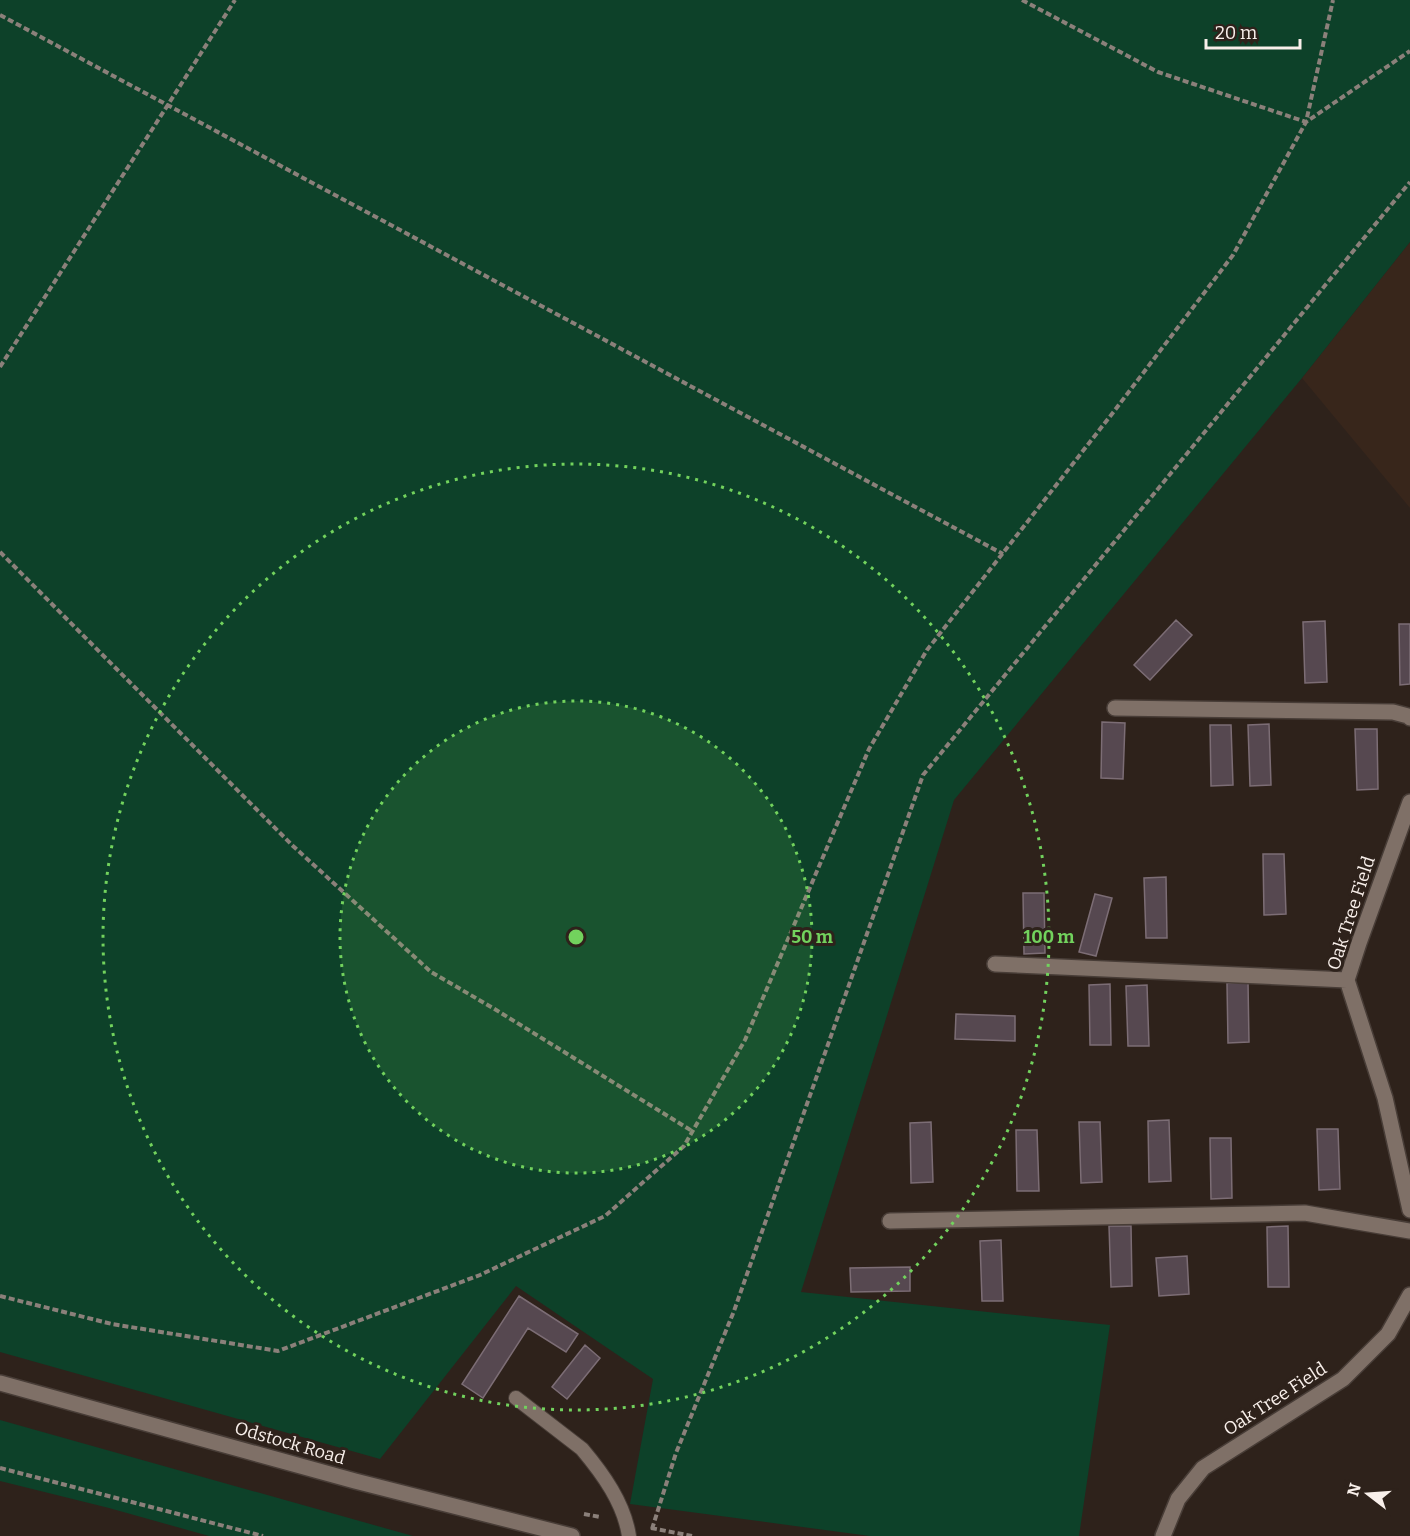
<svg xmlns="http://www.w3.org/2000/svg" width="1410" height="1536" font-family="Bitter,serif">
  <rect width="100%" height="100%" fill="#2e221b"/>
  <path fill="#38261b" d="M1410,242V508L1302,378Z"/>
  <path fill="#0d4129" d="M0,0H1410V242L1302,378L954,800L801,1292L1110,1325L1079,1536H870L630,1504L653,1379L516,1286L380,1459L0,1352Z
    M0,1420L413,1536H209L109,1508L0,1481Z"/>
  <path fill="#564850" stroke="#7c6d75" stroke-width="1.5" d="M1176,620L1192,635L1150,680L1134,665Z
    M1325,621L1327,682L1305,683L1303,622Z
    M1399,624H1410V684L1400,685Z
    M1102,722L1125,723L1123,779L1101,778Z
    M1269,724L1271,785L1250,786L1248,725Z
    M1210,725H1231L1233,785L1211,786Z
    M1355,729H1377L1378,789L1357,790Z
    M1263,854H1284L1286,914L1264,915Z
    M1166,877L1167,938H1146L1144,878Z
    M1023,893H1044L1045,953L1024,954Z
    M1095,894L1112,898L1096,956L1079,952Z
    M1248,982L1249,1042L1228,1043L1227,983Z
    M1110,984L1111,1045H1090L1089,985Z
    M1147,985L1149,1046H1128L1126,986Z
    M956,1014L1015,1016V1041L955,1039Z
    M1169,1120L1171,1181L1149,1182L1148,1121Z
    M931,1122L933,1182L911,1183L910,1123Z
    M1079,1122H1100L1102,1182L1081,1183Z
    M1317,1129H1338L1340,1189L1319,1190Z
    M1016,1130H1037L1039,1191H1017Z
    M1210,1138H1231L1232,1198L1211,1199Z
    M1109,1226H1131L1132,1286L1111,1287Z
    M1288,1226L1289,1287H1268L1267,1227Z
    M1001,1240L1003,1301H982L980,1241Z
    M1187,1256L1189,1294L1159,1296L1156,1258Z
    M910,1267V1291L851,1292L850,1268Z
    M519,1296L578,1334L566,1352L528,1328L483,1398L462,1384Z
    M585,1345L600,1358L567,1399L552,1387Z"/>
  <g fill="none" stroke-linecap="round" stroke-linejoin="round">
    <g stroke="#483d37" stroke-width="16">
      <path id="service" d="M516,1398L582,1449C603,1474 624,1503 629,1536"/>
    </g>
    <g stroke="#483d37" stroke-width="18">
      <path id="minor" d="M1115,708L1393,712L1408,716L1410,718
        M1410,802L1359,943L1347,980L1385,1098L1410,1210
        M995,964L1347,980
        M890,1221L1305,1213L1410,1231
        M1163,1536L1178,1499L1203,1468L1343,1379L1388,1334L1410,1295"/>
    </g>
    <g stroke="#483d37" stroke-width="18">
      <path id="tertiary" d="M0,1383L355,1481L572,1536"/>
    </g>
    <path stroke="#8b807a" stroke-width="4" stroke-dasharray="6 3" stroke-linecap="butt" d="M1022,0L1158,72L1306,122L1333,0
      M0,15L1003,554
      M0,367L235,0
      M0,552L293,846L431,972L493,1008L692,1131
      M0,1296L112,1324L278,1351L480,1275L605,1216L684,1146L745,1040L869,749L927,650L1115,410L1233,255L1306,122L1410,51
      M0,1468L263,1536
      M584,1514L600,1517
      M651,1528L692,1536
      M652,1529L676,1453L734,1311L923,775L1410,182"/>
    <use href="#service" stroke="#7f7067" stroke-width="14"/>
    <use href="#minor" stroke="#7f7067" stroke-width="15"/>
    <use href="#tertiary" stroke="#7f7067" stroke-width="15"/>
  </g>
  <circle cx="576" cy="937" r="236" fill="#72d25d" fill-opacity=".12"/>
  <g fill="none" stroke="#72d25d" stroke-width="3" stroke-dasharray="3 6">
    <circle cx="576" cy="937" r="236"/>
    <circle cx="576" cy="937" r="473"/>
  </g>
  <g text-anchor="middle" stroke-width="6" stroke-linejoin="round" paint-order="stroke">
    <g font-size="18" fill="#f8efea" stroke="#2e221b">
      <text transform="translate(1351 913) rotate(-72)" y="6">Oak Tree Field</text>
      <text transform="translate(1275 1399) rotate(-33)" y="6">Oak Tree Field</text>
      <text transform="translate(290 1443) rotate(16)" y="6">Odstock Road</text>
    </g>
  </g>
  <circle cx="576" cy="937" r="9" fill="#72d25d" stroke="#2e221b" stroke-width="3"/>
  <g font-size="18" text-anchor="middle" font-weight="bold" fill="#72d25d" stroke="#2e221b" stroke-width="6" stroke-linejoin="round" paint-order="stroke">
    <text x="812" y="943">50 m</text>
    <text x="1049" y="943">100 m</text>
  </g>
  <g transform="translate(1368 1494) rotate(287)" stroke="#2e221b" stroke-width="4.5" paint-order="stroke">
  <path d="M0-4.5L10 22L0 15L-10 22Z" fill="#f8efea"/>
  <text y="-9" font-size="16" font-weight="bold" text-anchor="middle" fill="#f8efea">N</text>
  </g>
  <path d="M1206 39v9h94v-9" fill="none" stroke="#f8efea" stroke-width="3"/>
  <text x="1215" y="39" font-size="18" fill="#f8efea" stroke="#2e221b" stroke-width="4.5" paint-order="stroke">20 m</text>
</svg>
